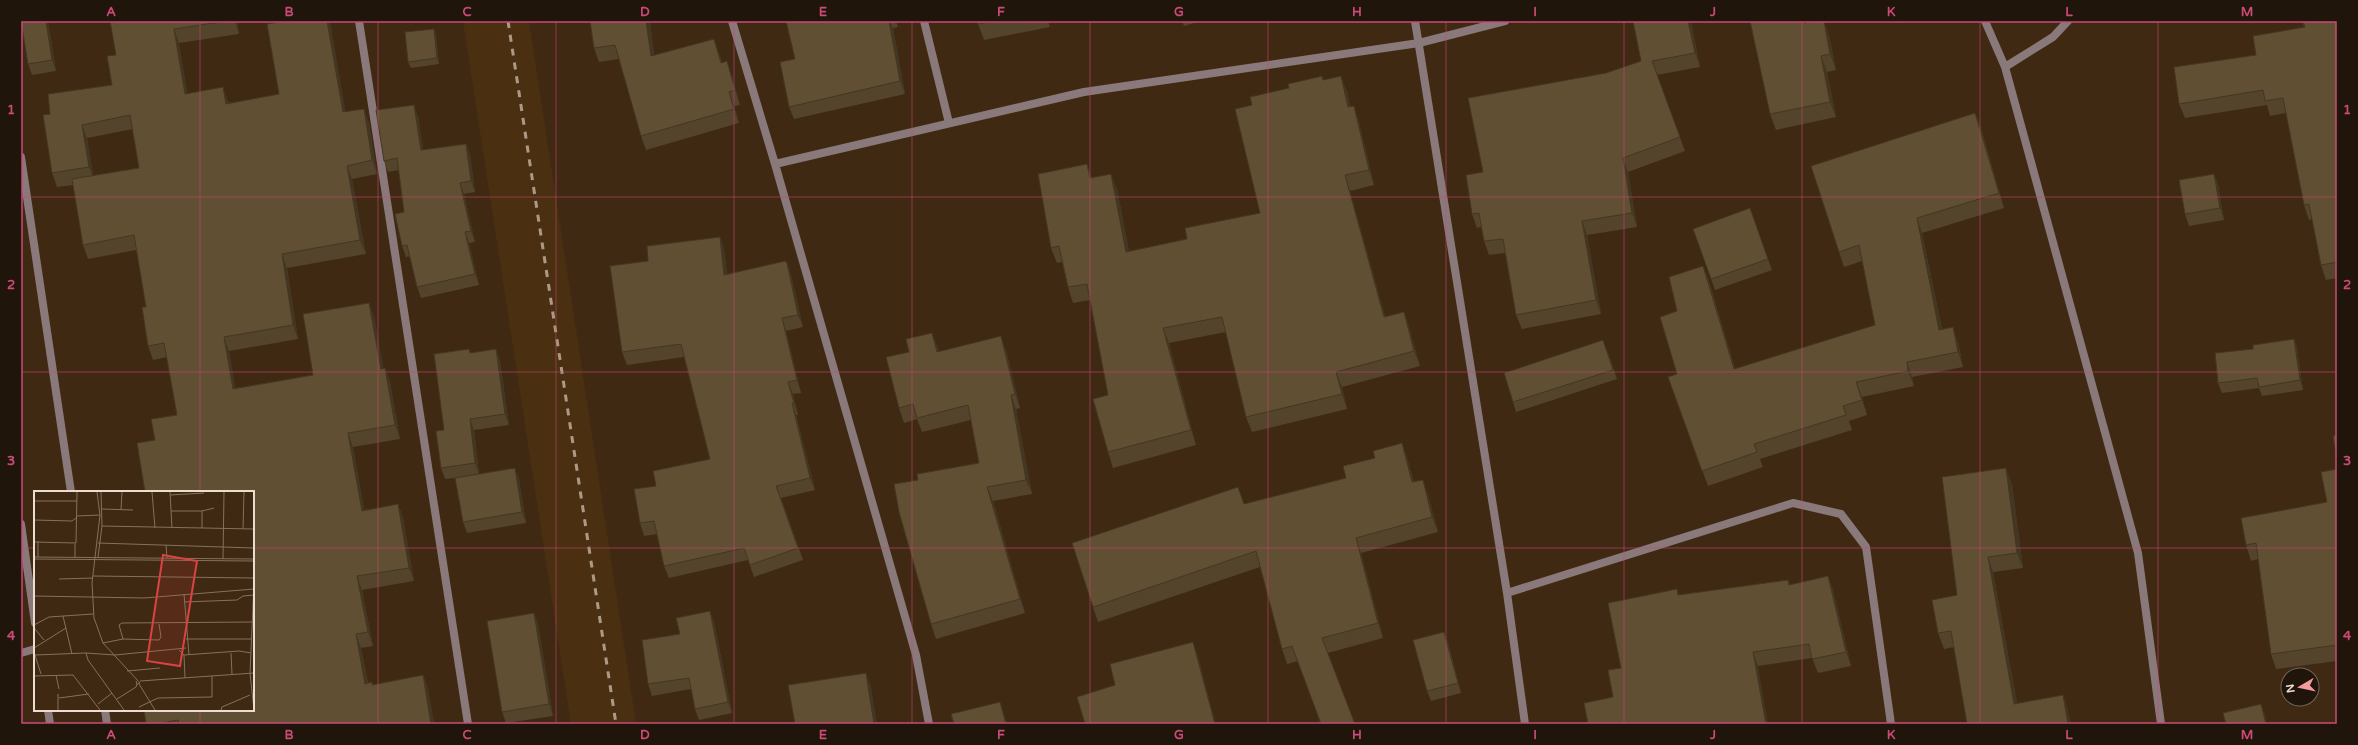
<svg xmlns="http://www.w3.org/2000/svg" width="2358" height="745" font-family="'Varela Round',sans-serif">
  <rect width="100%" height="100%" fill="#402912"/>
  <path fill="#4a2f11" d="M463,21H529L636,724H571Z"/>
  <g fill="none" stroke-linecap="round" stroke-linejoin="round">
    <path stroke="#8a797b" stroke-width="8" d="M359,21L468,724
      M732,21L775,164L916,655L929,724
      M924,21L949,123
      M1415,21L1507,593L1525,724
      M1985,21L2005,67L2138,553L2161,724
      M2005,67L2053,37L2068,21
      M21,157L71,492
      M775,164L1084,92L1419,43L1505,21
      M21,524L35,623
      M1507,593L1793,503L1841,514L1866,547L1891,724
      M21,653L35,649
      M48,710L50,724
      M105,710L107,724"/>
    <path stroke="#ac9a89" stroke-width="3" stroke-dasharray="7 7" stroke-linecap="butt" d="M508,21L616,724"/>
  </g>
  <path fill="#53442b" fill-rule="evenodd" d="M21,21H48L56,71L32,75L28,64Z
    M110,21H237L239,34L179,43L187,93L228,101L229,103L279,94L285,21H337L330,22L345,112L369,123L377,174L352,179L366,254L287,268L298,339L229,351L235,388L313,375L374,316L383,368H385L390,382L400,439L353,447L364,510L398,504L403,518L414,581L362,590L373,646L361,648L368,683L373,685L423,675L428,689L434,724H146L253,710L155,440L177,415L167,357L153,360L148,346L146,307L136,250L88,259L83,245L73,185L57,187L52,173L50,114L112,85L116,55ZM133,129L139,168L93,175L87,138Z
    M590,21H650L654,55L719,53L722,63L732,76L740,105L734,106L739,123L646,150L641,136L619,59L599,62L594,48Z
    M786,21H896L898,27L893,28L905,94L794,119L789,107L795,59Z
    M977,21H1048L1050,27L984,40Z
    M1182,21H1200L1184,26Z
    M1895,21H1909L1896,23Z
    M2302,21H2337V278L2326,280L2321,265L2312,219L2309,220L2304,205L2286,113L2270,116L2267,105L2185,118L2179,104L2256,55L2304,27Z
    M1691,22L1700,67L1657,75L1685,151L1628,172L1637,227L1587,235L1601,314L1522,329L1516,315L1505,253L1489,255L1484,241L1481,227L1477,228L1472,214L1483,172L1641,61Z
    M1806,23L1829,35L1836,70L1827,72L1836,117L1776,130L1770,114Z
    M434,29L436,35L439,64L411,68L408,62Z
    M1323,80L1347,91L1350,107L1359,122L1374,185L1350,191L1385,317L1404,312L1409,327L1420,366L1342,387L1347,409L1252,432L1246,417L1226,332L1169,343L1196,445L1113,468L1108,452V395L1090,300L1073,303L1068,287L1062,262L1057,263L1051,248L1087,164L1092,178L1117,189L1129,251L1187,239L1260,213L1252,105Z
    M1975,113L1981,128L2004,208L1922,233L1942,329L1958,342L1963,367L1912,377L1914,386L1862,397L1867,415L1849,421L1852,430L1760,459L1763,467L1708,486L1668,377L1677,374V311L1703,266L1709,281L1735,369L1875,325L1862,261L1844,267L1839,252Z
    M418,116L423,150L466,144L470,155L475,192L464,194L475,242L469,243L479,285L421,298L417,287L410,256L406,257L402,246L404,212L399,170L388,172L384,161Z
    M2214,174L2218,185L2224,220L2189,226L2185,214Z
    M1750,208L1772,270L1715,290L1693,229Z
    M720,237L724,249L727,274L787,263L791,275L803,327L786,331L801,393L793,394L798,415H796L815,490L781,498L803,560L754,577L748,560L669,578L664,566L657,534L644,536L640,523L656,486L710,459L684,357L627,365L622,352L648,261Z
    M2294,339L2297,348L2303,390L2262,396L2259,388L2222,393L2218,383L2253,349Z
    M938,347L939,352L1006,350L1020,408L1016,409L1032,494L993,501L1025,613L936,639L931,624L918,480L979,463L971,420L922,432L917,419L904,423L899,408Z
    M469,349L471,353L496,349L500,361L509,425L474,430L479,474L519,479L526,523L467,533L463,522L455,478L445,479L441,468L444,430Z
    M1607,350L1617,379L1516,412L1513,402Z
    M1402,443L1407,458L1414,482L1428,495L1438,532L1361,553L1383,638L1287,664L1282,649L1260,567L1098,622L1093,607L1244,504L1346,478L1375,458Z
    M2337,469V661L2276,669L2271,654L2258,559L2251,561L2246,545L2327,502Z
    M2012,484L2023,568L1993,572L2017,703L2063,695L2068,711L1967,724L1954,647L1944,649L1938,633Z
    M1828,576L1833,590L1851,666L1818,673L1812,658L1758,666L1613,697L1621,668L1677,589L1679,595L1788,580L1790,585Z
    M534,613L538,624L553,716L506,723L502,712Z
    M714,622L732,713L699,720L695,709L691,689L652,696L648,684L680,634Z
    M1444,632L1448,642L1461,693L1431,701L1427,691Z"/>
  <path fill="#433723" d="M46,21H48L56,71L52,60Z
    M235,21H237L239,34Z
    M327,21H330L348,126L343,112Z
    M646,21H650L656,70L651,56Z
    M889,21H890L893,28L905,94L900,81Z
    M1688,21H1691V22L1700,67L1695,53Z
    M1824,21L1829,35L1836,70L1830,54Z
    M174,29L179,43L190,108L185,94Z
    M434,29L436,35L439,64L437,58Z
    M714,39L719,53L726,77L721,63Z
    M1821,56L1827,72L1836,117L1830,102Z
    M727,61L732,76L740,105L735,90Z
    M1341,76L1347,91L1354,122L1348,107Z
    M223,87L228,101L231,117L226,104Z
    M729,92L734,106L739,123L734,109Z
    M414,105L418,116L425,161L421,150Z
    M1354,106L1359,122L1374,185L1369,170Z
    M364,109L369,123L377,174L372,160Z
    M1975,113L1981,128L2004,208L1999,193Z
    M82,125L87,138L94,181L89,167Z
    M466,144L470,155L475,192L471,181Z
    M1623,158L1628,172L1637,227L1632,213Z
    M1087,164L1093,180L1090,178Z
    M347,166L352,179L366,254L360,240Z
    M1111,174L1117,189L1132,267L1126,252Z
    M2214,174L2218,185L2224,220L2220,208Z
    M1345,175L1350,191L1390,333L1384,317Z
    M460,183L464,194L475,242L471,231Z
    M1917,218L1922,233L1945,345L1939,330Z
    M1582,221L1587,235L1601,314L1596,300Z
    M465,232L469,243L479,285L475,274Z
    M720,237L724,249L729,287L724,275Z
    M282,254L287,268L298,339L293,325Z
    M787,263L791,275L803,327L798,315Z
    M1703,266L1709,281L1739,385L1734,369Z
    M369,303L374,316L386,383L381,369Z
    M1404,312L1409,327L1420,366L1414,351Z
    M782,318L786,331L801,393L797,380Z
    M1953,327L1958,342L1963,367L1958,352Z
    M1163,328L1169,343L1196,445L1191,430Z
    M932,333L938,347L942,366L937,352Z
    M1001,336L1006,350L1020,408L1015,394Z
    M224,337L229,351L238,403L233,389Z
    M2294,339L2297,348L2303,390L2300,380Z
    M496,349L500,361L509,425L505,414Z
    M1907,362L1912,377L1914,386L1908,371Z
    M385,368L390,382L400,439L395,425Z
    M1336,372L1342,387L1347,409L1342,394Z
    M788,382L793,394L798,415L794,403Z
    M1856,382L1862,397L1867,415Z
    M1011,395L1016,409L1032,494L1026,480Z
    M792,403L796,415L815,490L810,478Z
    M470,419L474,430L479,475L475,463Z
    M348,433L353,447L367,525L362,511Z
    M1402,443L1407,458L1418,498L1412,482Z
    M515,468L519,479L526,523L522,512Z
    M2006,468L2012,484L2023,568L2017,553Z
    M1423,480L1428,495L1438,532L1432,517Z
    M987,487L993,501L1025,613L1020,599Z
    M398,504L403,518L414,581L409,568Z
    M1356,538L1361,553L1383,638L1378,623Z
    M1988,557L1993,572L2020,720L2014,704Z
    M357,576L362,590L373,646L368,632Z
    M1828,576L1833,590L1851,666L1846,652Z
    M710,611L714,622L732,713L728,702Z
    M534,613L538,624L553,716L549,704Z
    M1444,632L1448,642L1461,693L1458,683Z
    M356,634L361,648L370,697L365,684Z
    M1193,642L1198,656L1216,724H1215Z
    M1753,652L1758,666L1768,724H1766Z
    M866,673L871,686L877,724H874Z
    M423,675L428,689L434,724H431Z
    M2063,695L2068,711L2071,724H2068Z
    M1000,702L1004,713L1007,724H1006Z
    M2261,704L2265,715L2267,724H2266Z"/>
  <path fill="#604f32" stroke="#433723" d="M21,21H46L52,60L28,64Z
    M110,21H227L174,29L185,94L223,87L226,104L279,94L267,24L285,21H327L343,112L364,109L372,160L347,166L360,240L282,254L293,325L224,337L233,389L313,375L303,314L369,303L381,369L385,368L395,425L348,433L362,511L398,504L409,568L357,576L368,632L356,634L365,684L372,682V685L423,675L431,724H179L178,720L156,724H146L144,710H253V492H145L137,443L155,440L151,419L177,415L164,343L148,346L142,307H146L134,235L83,245L72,179L139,168L130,115L82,125L89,167L52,173L43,115L50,114L48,94L112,85L107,56L116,55Z
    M590,21H646L651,56L714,39L721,63L727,61L735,90L729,92L734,109L641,136L615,45L594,48Z
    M786,21H889L900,81L789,107L780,62L795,59Z
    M977,21H995L978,24Z
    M1633,21H1688L1695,53L1652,61L1680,137L1623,158L1632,213L1582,221L1596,300L1516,315L1503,239L1484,241L1479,213L1472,214L1466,175L1483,172L1468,98L1606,73L1641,61Z
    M1750,21H1803L1804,23L1814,21H1824L1830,54L1821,56L1830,102L1770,114Z
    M2303,21H2337V262L2321,265L2309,204L2304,205L2283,98L2265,101L2263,90L2179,104L2174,67L2256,55L2253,36L2305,27Z
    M434,29L437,58L408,62L405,32Z
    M1322,76L1323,80L1341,76L1348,107L1354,106L1369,170L1345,175L1384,317L1404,312L1414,351L1336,372L1342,394L1246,417L1222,317L1163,328L1191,430L1108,452L1093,399L1108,395L1087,284L1068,287L1059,246L1051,248L1038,174L1087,164L1090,178L1111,174L1126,252L1187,239L1185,228L1260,213L1235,109L1252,105L1250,97L1289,88L1288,84Z
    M414,105L421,150L466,144L471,181L460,183L471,231L465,232L475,274L417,287L407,245L402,246L395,214L404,212L397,158L384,161L376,110Z
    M1975,113L1999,193L1917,218L1939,330L1953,327L1958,352L1907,362L1908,371L1856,382L1862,400L1843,406L1846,415L1754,444L1757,452L1702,471L1668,377L1677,374L1660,317L1677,311L1669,277L1703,266L1734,369L1875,325L1859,245L1839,252L1811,166Z
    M2214,174L2220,208L2185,214L2179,180Z
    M1750,208L1768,259L1711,279L1693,229Z
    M720,237L724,275L785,261L787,263L798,315L782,318L797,380L788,382L794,403H792L810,478L776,486L798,548L750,565L744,548L664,566L654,521L640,523L634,489L656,486L653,471L710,459L681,344L622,352L610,266L648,261L647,246Z
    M932,333L937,352L1001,336L1015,394L1011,395L1026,480L987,487L1020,599L931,624L899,512L894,484L918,480L917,474L979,463L968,405L917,418L913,404L899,408L886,357L909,352L906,339Z
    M2294,339L2300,380L2259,387L2257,378L2218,383L2215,353L2253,349V345Z
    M1603,340L1613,370L1513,402L1504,373Z
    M469,349L470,353L496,349L505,414L470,419L475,463L441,468L436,431L444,430L434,354Z
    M2337,435V459L2333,436Z
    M1402,443L1412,482L1423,480L1432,517L1356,538L1378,623L1322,638L1355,724H1321L1292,646L1282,649L1256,551L1093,607L1072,543L1238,487L1244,504L1346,478L1343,466L1375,458L1373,451Z
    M515,468L522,512L463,522L455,478Z
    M2006,468L2017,553L1988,557L2014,704L2063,695L2068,724H1967L1951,631L1938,633L1932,600L1957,595L1942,477Z
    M2337,469V645L2271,654L2256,543L2246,545L2241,518L2327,502L2321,472Z
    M1828,576L1846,652L1812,659L1809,644L1753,652L1766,724H1588L1584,703L1613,697L1608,670L1621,668L1608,603L1677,589L1678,595L1788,580L1789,585Z
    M710,611L728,702L695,709L689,678L648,684L642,640L680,634L676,618Z
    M534,613L549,704L502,712L487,621Z
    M1444,632L1458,683L1427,691L1413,640Z
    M1193,642L1215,724H1085L1077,697L1115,685L1110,664Z
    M866,673L874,724H795L788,685Z
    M1000,702L1006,724H954L951,714Z
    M2261,704L2266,724H2226L2223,713Z"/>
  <path fill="none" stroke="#cc4978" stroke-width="1" stroke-opacity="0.55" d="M200,21V492M378,21V724M556,21V724M734,21V724M912,21V724M1090,21V724M1268,21V724M1446,21V724M1624,21V724M1802,21V724M1980,21V724M2158,21V724M21,197H2337M21,372H2337M21,548H35M253,548H2337M200,710V724"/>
  <g transform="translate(34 491)">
    <rect width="220" height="220" fill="#402912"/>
    <path fill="none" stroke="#85715e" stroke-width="1" d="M63,1L66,24L58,92L60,127L69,152L106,192L103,193L102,190M118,1L121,37M136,1L138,37M136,4L170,2M0,10H43M68,18L99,19M87,18L88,1M137,20H168V37M168,20L180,17M43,25L66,24M0,29L38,30L42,27M68,35L220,38M209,38L210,1M0,51L42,52L43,1M64,52L220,57M41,53V66M132,54L133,67M0,66L220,68M4,66V50M64,66L68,35L67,1M0,68L220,70M189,68L190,1M59,85L220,87M25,88L59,87M150,103L155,164M0,105L110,107L220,98M150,111L203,109L209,105L220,104M29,125L38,163M125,133L127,146L125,149L89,148L85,134L88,132L218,131M0,134L15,126L59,123M1,138L10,149M152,148H217M69,152L89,148M0,157L32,137M145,159L150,164L205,160L217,162M0,161L7,183M52,162L54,169L90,219M197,162L198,183M1,164L52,162L81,164L152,157M150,164L151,187M93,180L126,177M22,184L25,198M0,185L39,184L66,219M106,190L220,182M105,193L121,219M25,207L55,203M83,208L102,196L103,193M64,213L78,202M105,216L124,207L178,206V185M24,219V203M187,219L188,216L216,204M220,219L216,182L220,92"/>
    <path fill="#d94341" fill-opacity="0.15" stroke="#d94341" stroke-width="2" d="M129,64L163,70L146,175L113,170Z"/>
    <rect width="220" height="220" fill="none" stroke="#ecddcf" stroke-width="2"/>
  </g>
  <rect width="2358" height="745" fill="none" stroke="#1f150b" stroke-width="44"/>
  <g transform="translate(2300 687) rotate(261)"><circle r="19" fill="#1f150b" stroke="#716559"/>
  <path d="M0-3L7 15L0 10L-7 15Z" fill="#f59b9d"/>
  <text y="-6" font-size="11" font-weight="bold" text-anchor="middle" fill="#ecddcf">N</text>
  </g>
  <rect x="22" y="22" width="2314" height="701" fill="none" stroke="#cc4978" stroke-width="1.5"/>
  <g font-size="13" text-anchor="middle" font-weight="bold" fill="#cc4978">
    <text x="111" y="16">A</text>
    <text x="289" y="16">B</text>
    <text x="467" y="16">C</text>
    <text x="645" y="16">D</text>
    <text x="823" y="16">E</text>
    <text x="1001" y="16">F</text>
    <text x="1179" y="16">G</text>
    <text x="1357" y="16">H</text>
    <text x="1535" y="16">I</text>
    <text x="1713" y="16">J</text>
    <text x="1891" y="16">K</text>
    <text x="2069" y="16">L</text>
    <text x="2247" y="16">M</text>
    <text x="11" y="114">1</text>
    <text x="2347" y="114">1</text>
    <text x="11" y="289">2</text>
    <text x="2347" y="289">2</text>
    <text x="11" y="465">3</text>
    <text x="2347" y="465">3</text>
    <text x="11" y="640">4</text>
    <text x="2347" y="640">4</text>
    <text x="111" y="739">A</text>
    <text x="289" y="739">B</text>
    <text x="467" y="739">C</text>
    <text x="645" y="739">D</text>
    <text x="823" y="739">E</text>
    <text x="1001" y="739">F</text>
    <text x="1179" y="739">G</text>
    <text x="1357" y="739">H</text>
    <text x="1535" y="739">I</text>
    <text x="1713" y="739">J</text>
    <text x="1891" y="739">K</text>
    <text x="2069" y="739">L</text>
    <text x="2247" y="739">M</text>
  </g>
</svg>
